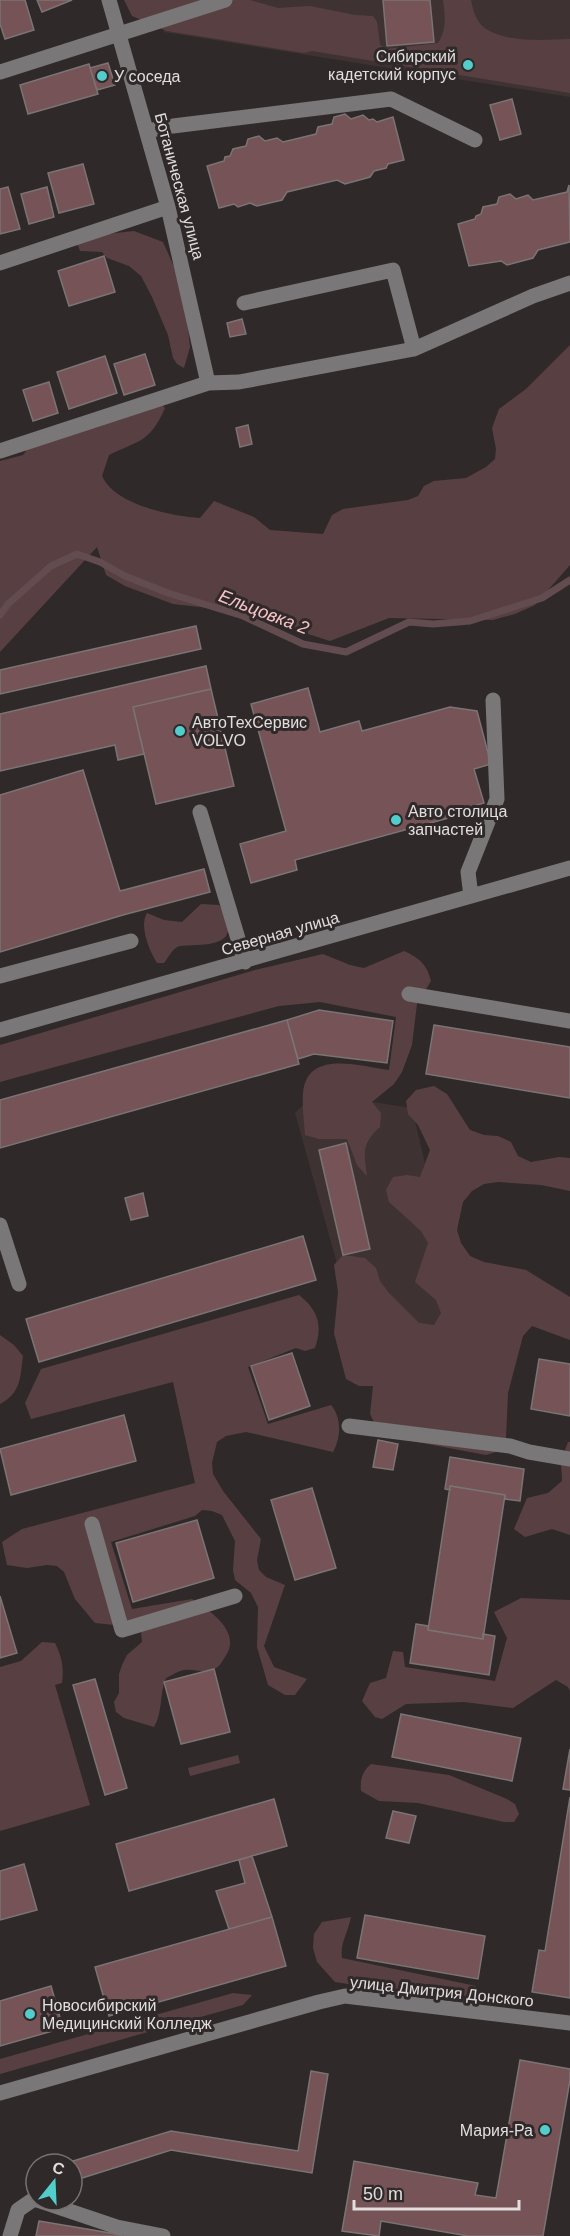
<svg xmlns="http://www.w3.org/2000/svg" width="570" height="2236" font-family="Arial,sans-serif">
  <rect width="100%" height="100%" fill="#2f292a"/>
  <path fill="#3f3233" d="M153,0H570V97L164,32Z
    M346,1098L412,1108L466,1339L436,1363L339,1271L295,1113L303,1105Z"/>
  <path fill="#584042" d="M124,0H250L278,8L310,6L355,15L373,16L377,22L380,45L387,49L438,43C447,30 445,15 443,0H471C473,10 476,23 486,29C509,43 544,40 570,39V93L312,51L304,53L167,31L132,16Z
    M134,231L163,242L184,289L190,347L184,368L177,364L173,358L168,335L152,297L141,276L129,266L107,258L102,252L80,251L77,243L98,235Z
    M570,345V565L535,605L515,614L493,620L389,618L330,641L236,611L173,604L125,586L106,575L97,547L0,652V461L23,455L35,439L53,428H96L107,416L158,401L165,408C150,442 140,440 109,455L102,476C115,505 171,516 200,518L214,501L254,517L270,530L323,534L332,515L343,509L408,500L418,496L424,486L434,481L466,478L486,467L495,459L496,449L492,428L499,409L526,389Z
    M201,904L219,905C224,910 225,915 227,922C236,949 193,944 180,946C173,947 168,958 164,963H157C149,950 139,926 147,913L164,920L182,922Z
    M404,951C419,958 427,964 431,981L417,1004L412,1045L402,1072L394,1084L372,1102L381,1113L380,1127C361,1144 364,1152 367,1176L357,1165L347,1139H319L305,1135C304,1121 302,1107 303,1093C307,1049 359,1066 389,1070L396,1017L320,1002L279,1006L0,1082V1045L255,970L323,954L350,965L364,968Z
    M434,1086L447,1094L470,1130L484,1135L498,1136L511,1142L518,1156L531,1162L559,1157L570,1158V1191L541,1185L498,1182L484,1184L472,1191L463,1202L457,1230L461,1243L470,1256L484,1262L526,1270L570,1297V1340L532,1326L523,1336L508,1393L506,1438L499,1451L486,1455L401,1439L376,1426L370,1414L373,1386H359L346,1379L334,1333L338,1292L334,1265L343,1255L365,1258L376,1268L380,1281L389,1293L419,1323L434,1325L441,1313L436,1300L415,1282L428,1243L421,1231L389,1202L386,1190L393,1177L407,1175L420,1177L430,1150L418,1125L408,1114L406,1101L416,1090Z
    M299,1295C318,1310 323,1325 315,1348L305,1351L296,1348L248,1367L268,1424L331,1405C342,1418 341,1438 333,1452L246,1432L226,1436L217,1442L212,1463L213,1474L223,1491L261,1539L257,1560L259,1570L266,1577L285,1585L264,1646L274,1667L307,1679L295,1695H285L268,1685L257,1647L258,1607L251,1593L235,1580L233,1570L235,1541L222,1515L212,1511L202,1510L195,1516L111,1542L132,1609L192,1599C209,1610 243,1632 225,1657C223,1660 220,1666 216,1668C207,1675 194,1668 184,1670C178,1671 172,1675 166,1678C159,1694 163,1712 154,1727L124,1718L116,1712L114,1702L119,1693V1674L122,1665L127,1655L142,1642L141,1632L134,1627L95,1623L75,1599L64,1572L57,1566L47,1565L27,1568L7,1565L2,1542L22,1529L195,1483L173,1382L31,1419L25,1403L41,1369Z
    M0,1335L14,1345L23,1356C20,1378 21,1393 0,1404Z
    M568,1442H570V1535L552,1529L525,1537L514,1529L527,1498L548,1493L562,1481L561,1461Z
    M521,1598L570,1600V1691L568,1687L556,1680L513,1708L464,1702L406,1704L382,1719L375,1717L362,1701L370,1683L386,1678L393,1651L403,1652L405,1667L495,1681L507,1638L494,1612Z
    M42,1642L55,1643C62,1657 64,1668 62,1683L55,1685L90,1805L0,1831V1667L21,1661Z
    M238,1755L240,1763L190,1776L188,1768Z
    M371,1764L449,1775L507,1799L515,1804L519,1814L514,1822H504L418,1803L379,1801L361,1791C360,1779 362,1772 371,1764Z
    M351,1917C348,1933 340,1942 342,1958L476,1986L483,1998L470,2003L335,1982L317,1962L313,1948L314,1934L322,1922Z
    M233,1993L252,1995L243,2005L0,2074V2059Z"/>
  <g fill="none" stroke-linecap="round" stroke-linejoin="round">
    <path stroke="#624c4f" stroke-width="7" d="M0,615L8,604L51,566L77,554L100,562L125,576L168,593L243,616L303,644L346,652L409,622L433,624L470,621L542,598L570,580"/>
  </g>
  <path fill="#765356" stroke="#7a7474" stroke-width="1.5" d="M0,0H25L34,30L5,39L0,24Z
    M37,0H72L42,12Z
    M383,0H430L434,42L387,46Z
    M108,63L115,85L97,90L90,68Z
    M89,64L98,94L28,114L20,85Z
    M512,99L521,134L500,140L490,105Z
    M345,114L351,119L363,115L369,120L373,119L377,122L393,117L404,160L388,164L386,168L374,171L370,177L345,184L337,180L287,192L282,200L257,206L250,203L238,207L234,204L219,208L207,166L224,161L225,157L230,156L233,149L246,146L248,139L259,136L265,141L277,138L283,142L316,134L318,127L332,124L334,117Z
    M83,164L94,204L59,213L48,173Z
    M569,185L570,242L538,250L533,258L507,265L501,261L469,266L458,224L475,219L476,216L481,214L483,207L497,204L499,197L510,194L516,199L528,195L533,200L567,192Z
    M8,187L20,229L0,234V189Z
    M47,187L54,217L29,224L21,194Z
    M104,256L115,292L69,306L58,271Z
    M242,319L246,334L230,337L227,323Z
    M145,354L155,385L124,395L114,364Z
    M105,356L117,393L69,409L57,372Z
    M49,382L58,413L33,421L23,390Z
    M248,425L252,444L240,447L236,428Z
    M196,626L201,649L0,694V670Z
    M206,666L211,689L133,707L144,754L118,760L115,745L0,771V714Z
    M308,688L320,732L359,721L362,731L450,707L477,711L491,764L474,769L484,803L477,805L478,810L295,860L297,870L251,883L240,844L286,831L251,704Z
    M211,689L234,786L156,804L133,707Z
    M83,770L120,891L204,869L210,892L123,915L0,952V795Z
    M319,1010L393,1021L387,1063L314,1054L298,1059L287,1020Z
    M287,1020L299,1064L0,1148V1100Z
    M434,1025L570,1047V1098L426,1074Z
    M346,1143L370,1249L343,1255L319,1150Z
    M143,1193L148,1216L131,1220L125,1198Z
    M303,1236L316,1280L39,1362L26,1319Z
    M292,1353L310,1406L269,1420L251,1366Z
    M539,1359L570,1364V1416L531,1409Z
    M124,1415L136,1461L11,1495L0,1449Z
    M378,1440L398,1444L393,1470L373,1467Z
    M450,1457L524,1469L520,1501L505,1499V1495L450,1486V1490L445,1489Z
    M450,1486L505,1495L483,1639L428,1630Z
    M312,1488L336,1568L295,1580L271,1500Z
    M197,1520L214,1578L133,1602L116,1543Z
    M0,1596L17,1653L0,1658Z
    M416,1624L428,1626V1630L483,1639V1634L495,1636L489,1675L410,1663Z
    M214,1669L230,1732L181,1744L164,1682Z
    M95,1679L127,1788L105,1795L73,1685Z
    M401,1714L521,1738L512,1781L392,1757Z
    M570,1749V1790L563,1789Z
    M570,1797V1998L532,1992L539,1950L545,1951Z
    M274,1799L287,1846L129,1891L116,1844Z
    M393,1811L416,1816L409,1843L386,1838Z
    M252,1856L272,1917L229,1929L216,1891L245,1883L239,1860Z
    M24,1864L37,1910L0,1920V1871Z
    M365,1915L485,1936L478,1979L357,1958Z
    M272,1917L286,1966L109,2016L95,1967Z
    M51,1986L63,2028L0,2046V2001Z
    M520,2060L570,2069V2080L543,2236H468L381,2221L379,2236L342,2231L354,2161L478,2183L475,2195L496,2198Z
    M311,2071L328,2074L312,2173L171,2150L79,2179L73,2161L171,2131L298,2151Z
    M39,2221L122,2235V2236H36Z"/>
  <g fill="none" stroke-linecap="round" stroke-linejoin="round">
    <path stroke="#7a7778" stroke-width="15" d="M109,0L168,207L208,383
      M0,72L225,0
      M147,131L173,126L391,99L475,140
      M0,263L168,207
      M244,303L393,270L414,349
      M0,451L208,383L239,382L414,349L533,296L570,283
      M200,812L245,962
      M471,896L468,872L497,799L493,700
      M0,976L131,941
      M409,994L570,1021
      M0,1030L570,868
      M0,1225L19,1284
      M349,1426L510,1446L529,1452L570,1459
      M92,1524L122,1630L235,1596
      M0,2093L319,2002L345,1996L570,2023
      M10,2236L18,2210L34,2199L117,2227L163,2236"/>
  </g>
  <g fill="#53cdcb" stroke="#2f292a" stroke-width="2">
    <circle cx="468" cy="65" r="6"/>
    <circle cx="102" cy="76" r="6"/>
    <circle cx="180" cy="731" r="6"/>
    <circle cx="396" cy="820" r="6"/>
    <circle cx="30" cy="2014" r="6"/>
    <circle cx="545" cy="2130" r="6"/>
  </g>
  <g text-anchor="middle" stroke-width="6" stroke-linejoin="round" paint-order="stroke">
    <g font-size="16" fill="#e2dede" stroke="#2f292a" text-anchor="start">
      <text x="456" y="62" text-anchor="end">Сибирский<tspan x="456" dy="18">кадетский корпус</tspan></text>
      <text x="114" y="82">У соседа</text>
      <text x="192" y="728">АвтоТехСервис<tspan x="192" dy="18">VOLVO</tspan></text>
      <text x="408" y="817">Авто столица<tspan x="408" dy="18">запчастей</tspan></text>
      <text x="42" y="2011">Новосибирский<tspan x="42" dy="18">Медицинский Колледж</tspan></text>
      <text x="533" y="2136" text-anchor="end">Мария-Ра</text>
    </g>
    <g font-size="16" fill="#e2dede" stroke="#2f292a">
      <text transform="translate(180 186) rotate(75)" y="6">Ботаническая улица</text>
      <text transform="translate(280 933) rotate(-16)" y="6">Северная улица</text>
      <text transform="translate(442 1991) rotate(6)" y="6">улица Дмитрия Донского</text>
    </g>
    <g font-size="18" font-style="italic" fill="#f8c3c6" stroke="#2f292a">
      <text transform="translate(264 612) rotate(21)" y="6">Ельцовка 2</text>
    </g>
  </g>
  <g transform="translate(54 2182) rotate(18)"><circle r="28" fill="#2f292a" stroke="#777172" stroke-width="1.5"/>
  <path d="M0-4.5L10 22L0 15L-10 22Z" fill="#53cdcb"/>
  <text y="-9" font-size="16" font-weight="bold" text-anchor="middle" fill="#e2dede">С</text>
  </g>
  <path d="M354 2200v9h165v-9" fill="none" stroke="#e2dede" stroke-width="3"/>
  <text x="363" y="2200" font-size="18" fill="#e2dede" stroke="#2f292a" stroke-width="4.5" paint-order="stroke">50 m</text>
</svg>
